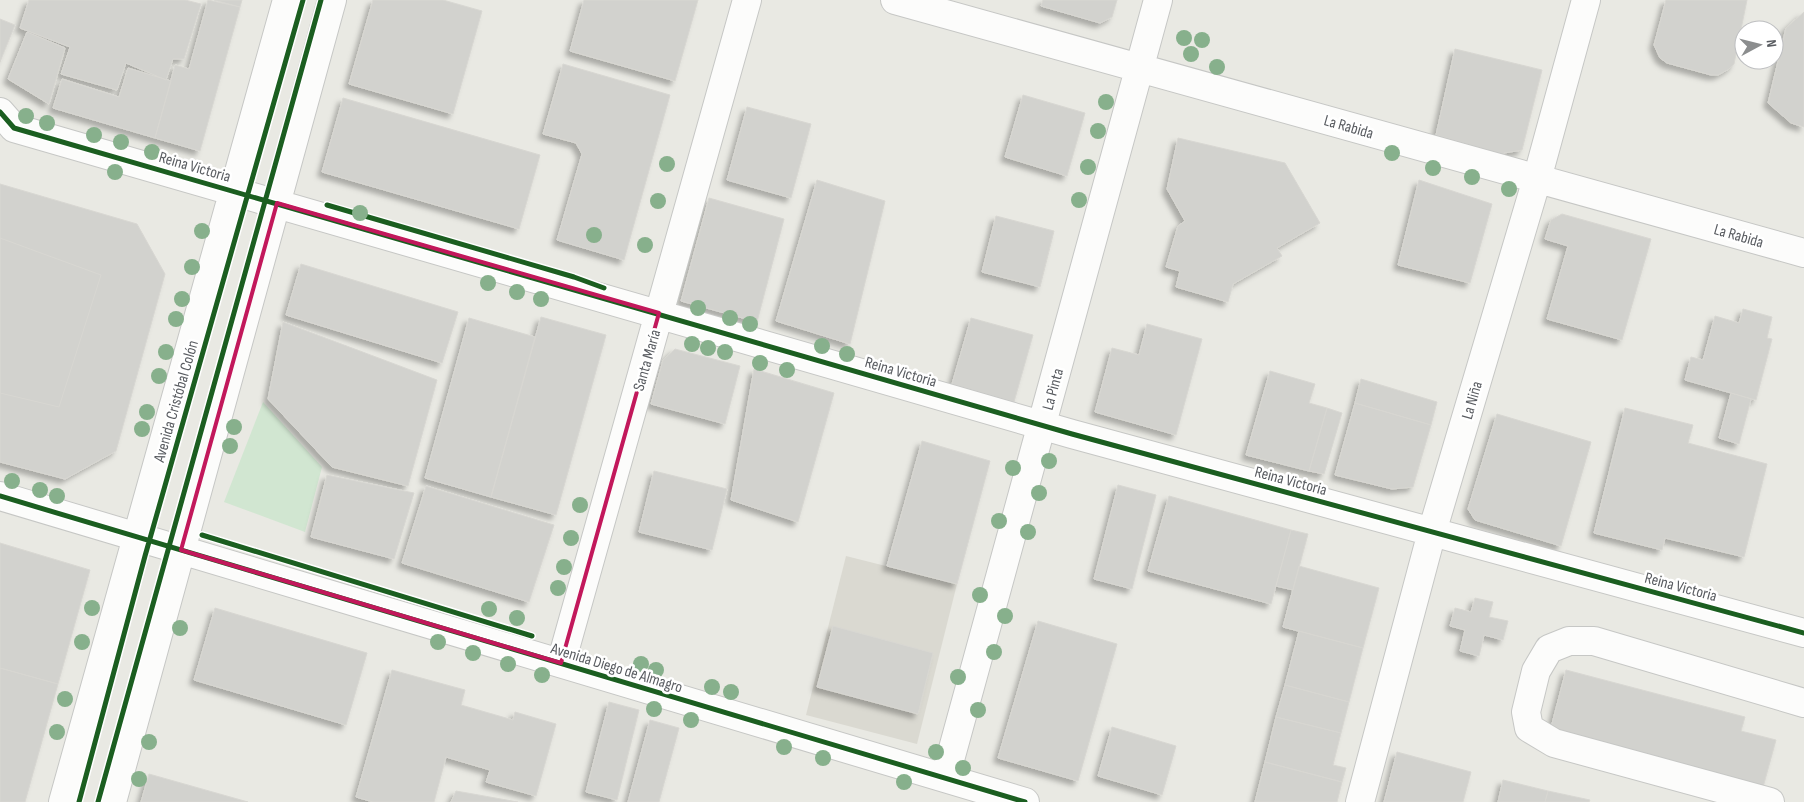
<svg xmlns="http://www.w3.org/2000/svg" width="1804" height="802" font-family="'Sofia Sans Condensed',sans-serif">
  <defs>
    <filter id="shadow"><feDropShadow dx="-4.5" dy="4.5" stdDeviation="2.5" flood-color="#0004"/></filter>
  </defs>
  <rect width="100%" height="100%" fill="#e9e9e3"/>
  <path fill="#dad9d1" d="M846,556L957,584L917,744L806,715Z"/>
  <path fill="#d1e6d1" d="M263,402L322,467L305,532L224,502Z"/>
  <path fill="#d2d2ce" stroke="#d8d7d2" filter="url(#shadow)" d="M29,0H185L201,4L184,59H173L166,80L126,63L117,90L61,74L70,47L20,28Z
    M208,0L240,7L200,151L155,138L175,65L189,69Z
    M214,0H242L240,7Z
    M373,0H443L482,11L453,114L349,84Z
    M584,0H698L675,81L570,51Z
    M1043,0H1117L1112,17L1100,23L1041,6Z
    M1666,0H1747L1734,64L1729,69L1718,75H1711L1667,63L1660,58L1654,45Z
    M1804,12V127L1791,123L1768,103L1786,28Z
    M0,19L15,25L0,62Z
    M27,32L65,48L49,104L8,79Z
    M1455,49L1542,70L1522,150L1504,153V155L1436,135Z
    M563,64L670,95L624,260L557,240L582,154L576,143L543,134Z
    M128,68L171,81L155,138L53,108L62,79L119,97Z
    M1023,95L1085,113L1067,176L1005,157Z
    M343,98L540,155L519,229L322,172Z
    M747,107L811,124L791,198L727,180Z
    M1178,138L1285,163L1320,223L1277,248L1282,256L1233,284L1228,302L1176,287L1180,271L1166,267L1178,226L1185,221L1167,189Z
    M817,180L885,201L850,344L776,321Z
    M1419,180L1492,204L1470,283L1398,265Z
    M0,184L137,224L165,274L116,451L65,479L0,462Z
    M709,198L784,219L757,322L681,301Z
    M1562,214L1651,239L1622,340L1547,319L1568,246L1545,239L1551,220Z
    M996,216L1054,231L1040,287L982,272Z
    M0,238L101,275L59,407L0,393Z
    M301,264L458,312L442,363L286,315Z
    M1743,309L1772,317L1767,338L1772,339L1756,400L1685,380L1691,357L1703,360L1715,316L1739,323Z
    M541,317L606,335L556,515L491,497Z
    M469,318L535,337L491,497L425,478Z
    M971,318L1033,335L1014,402L952,384Z
    M283,322L437,380L408,486L332,467L268,399Z
    M1147,324L1202,339L1176,435L1095,412L1112,348L1139,355Z
    M675,349L740,366L725,424L651,404L663,360Z
    M754,369L834,393L798,522L731,500Z
    M1270,371L1315,384L1309,403L1327,408L1309,471L1246,455Z
    M1361,379L1437,402L1431,425L1355,403Z
    M1731,393L1751,399L1739,444L1719,438Z
    M1355,403L1431,425L1413,487L1392,489L1335,475Z
    M1327,408L1342,413L1324,474L1309,471Z
    M1625,408L1693,425L1688,443L1767,464L1744,557L1665,538L1662,550L1594,533Z
    M1497,414L1591,442L1561,546L1475,520L1468,509Z
    M922,441L990,461L957,584L887,566Z
    M654,471L727,489L712,550L639,532Z
    M327,475L414,493L394,559L311,537Z
    M1118,485L1156,495L1132,589L1094,579Z
    M426,486L554,525L529,602L402,563Z
    M1169,496L1291,530L1271,604L1148,571Z
    M1291,530L1308,534L1293,590L1276,586Z
    M0,543L90,570L58,684L0,668Z
    M1299,566L1379,588L1363,648L1283,627Z
    M1475,598L1493,602L1489,617L1508,621L1503,640L1484,635L1479,656L1460,651L1465,630L1450,626L1455,608L1471,612Z
    M215,608L367,653L346,725L194,680Z
    M1038,621L1117,644L1078,781L998,758Z
    M833,626L933,653L918,714L817,687Z
    M1299,631L1363,648L1349,702L1285,685Z
    M0,668L58,684L25,802H0Z
    M392,670L465,690L461,705L513,720L515,712L556,724L536,796L486,782L490,770L446,757L434,802H373L356,797Z
    M1566,670L1745,717L1741,731L1776,740L1762,791L1549,735Z
    M1285,685L1349,702L1341,733L1276,717Z
    M609,702L639,710L617,800L586,792Z
    M1276,717L1341,733L1333,765L1346,768L1342,782L1265,762Z
    M650,720L679,728L659,802H628Z
    M1112,727L1176,746L1162,795L1098,776Z
    M1397,752L1471,772L1463,802H1384Z
    M1265,762L1342,782L1337,802H1255Z
    M149,774L248,802H141Z
    M1503,780L1548,791L1545,802H1498Z
    M456,791L518,802H451Z
    M1548,791L1590,800L1589,802H1545Z"/>
  <g fill="none" stroke-linecap="round" stroke-linejoin="round">
    <g stroke="#c6c7c5" stroke-width="30">
      <path id="minor" d="M895,0L1804,253
        M0,112L14,128L1072,434L1804,633
        M0,496L1025,802
        M561,663L747,0
        M945,778L1158,0
        M63,802L287,0
        M112,802L332,0
        M1360,802L1432,532L1537,179L1586,0
        M1770,802L1554,743L1529,728L1526,712L1536,671L1549,649L1569,641H1594L1804,703"/>
    </g>
    <use href="#minor" stroke="#fcfcfb" stroke-width="28"/>
    <g stroke="#fff" stroke-width="8">
      <path id="cycleway" d="M0,112L14,128L1072,434L1804,633
        M327,205L574,277L604,288
        M0,496L1025,802
        M202,535L532,636
        M79,802L145,556L303,0
        M98,802L321,0"/>
    </g>
    <use href="#cycleway" stroke="#1b5e20" stroke-width="5"/>
  </g>
  <g fill="#87b08c">
    <circle cx="1184" cy="38" r="8"/>
    <circle cx="1202" cy="40" r="8"/>
    <circle cx="1191" cy="54" r="8"/>
    <circle cx="1217" cy="67" r="8"/>
    <circle cx="1106" cy="102" r="8"/>
    <circle cx="26" cy="116" r="8"/>
    <circle cx="47" cy="123" r="8"/>
    <circle cx="1098" cy="131" r="8"/>
    <circle cx="94" cy="135" r="8"/>
    <circle cx="121" cy="142" r="8"/>
    <circle cx="152" cy="152" r="8"/>
    <circle cx="1392" cy="153" r="8"/>
    <circle cx="667" cy="164" r="8"/>
    <circle cx="1088" cy="167" r="8"/>
    <circle cx="1433" cy="168" r="8"/>
    <circle cx="115" cy="172" r="8"/>
    <circle cx="1472" cy="177" r="8"/>
    <circle cx="1509" cy="189" r="8"/>
    <circle cx="1079" cy="200" r="8"/>
    <circle cx="658" cy="201" r="8"/>
    <circle cx="360" cy="213" r="8"/>
    <circle cx="202" cy="231" r="8"/>
    <circle cx="594" cy="235" r="8"/>
    <circle cx="645" cy="245" r="8"/>
    <circle cx="192" cy="267" r="8"/>
    <circle cx="488" cy="283" r="8"/>
    <circle cx="517" cy="292" r="8"/>
    <circle cx="182" cy="299" r="8"/>
    <circle cx="541" cy="299" r="8"/>
    <circle cx="698" cy="308" r="8"/>
    <circle cx="730" cy="318" r="8"/>
    <circle cx="176" cy="319" r="8"/>
    <circle cx="750" cy="324" r="8"/>
    <circle cx="692" cy="344" r="8"/>
    <circle cx="822" cy="346" r="8"/>
    <circle cx="708" cy="348" r="8"/>
    <circle cx="166" cy="352" r="8"/>
    <circle cx="725" cy="352" r="8"/>
    <circle cx="847" cy="354" r="8"/>
    <circle cx="760" cy="363" r="8"/>
    <circle cx="787" cy="370" r="8"/>
    <circle cx="159" cy="376" r="8"/>
    <circle cx="147" cy="412" r="8"/>
    <circle cx="234" cy="427" r="8"/>
    <circle cx="142" cy="429" r="8"/>
    <circle cx="230" cy="446" r="8"/>
    <circle cx="1049" cy="461" r="8"/>
    <circle cx="1013" cy="468" r="8"/>
    <circle cx="12" cy="481" r="8"/>
    <circle cx="40" cy="490" r="8"/>
    <circle cx="1039" cy="493" r="8"/>
    <circle cx="57" cy="496" r="8"/>
    <circle cx="580" cy="505" r="8"/>
    <circle cx="999" cy="521" r="8"/>
    <circle cx="1028" cy="532" r="8"/>
    <circle cx="571" cy="538" r="8"/>
    <circle cx="564" cy="567" r="8"/>
    <circle cx="558" cy="588" r="8"/>
    <circle cx="980" cy="595" r="8"/>
    <circle cx="92" cy="608" r="8"/>
    <circle cx="489" cy="609" r="8"/>
    <circle cx="1005" cy="616" r="8"/>
    <circle cx="517" cy="618" r="8"/>
    <circle cx="180" cy="628" r="8"/>
    <circle cx="82" cy="642" r="8"/>
    <circle cx="438" cy="642" r="8"/>
    <circle cx="994" cy="652" r="8"/>
    <circle cx="473" cy="653" r="8"/>
    <circle cx="508" cy="664" r="8"/>
    <circle cx="641" cy="664" r="8"/>
    <circle cx="656" cy="670" r="8"/>
    <circle cx="542" cy="675" r="8"/>
    <circle cx="958" cy="677" r="8"/>
    <circle cx="712" cy="687" r="8"/>
    <circle cx="731" cy="692" r="8"/>
    <circle cx="65" cy="699" r="8"/>
    <circle cx="654" cy="709" r="8"/>
    <circle cx="978" cy="710" r="8"/>
    <circle cx="691" cy="720" r="8"/>
    <circle cx="57" cy="732" r="8"/>
    <circle cx="149" cy="742" r="8"/>
    <circle cx="784" cy="747" r="8"/>
    <circle cx="936" cy="752" r="8"/>
    <circle cx="823" cy="758" r="8"/>
    <circle cx="963" cy="768" r="8"/>
    <circle cx="139" cy="779" r="8"/>
    <circle cx="904" cy="782" r="8"/>
  </g>
  <path fill="none" stroke="#c2185b" stroke-width="4" stroke-linejoin="round" d="M277,203L659,313L561,663L181,550Z"/>
  <g text-anchor="middle" stroke-width="5" stroke-linejoin="round" paint-order="stroke">
    <g font-size="16" fill="#595c61" stroke="#fff">
      <text transform="translate(1349 126) rotate(16)" y="6">La Rabida</text>
      <text transform="translate(195 166) rotate(16)" y="6">Reina Victoria</text>
      <text transform="translate(1739 235) rotate(16)" y="6">La Rabida</text>
      <text transform="translate(646 360) rotate(-74)" y="6">Santa María</text>
      <text transform="translate(901 371) rotate(16)" y="6">Reina Victoria</text>
      <text transform="translate(1052 389) rotate(-75)" y="6">La Pinta</text>
      <text transform="translate(1471 400) rotate(-74)" y="6">La Niña</text>
      <text transform="translate(175 401) rotate(-74)" y="6">Avenida Cristóbal Colón</text>
      <text transform="translate(1291 480) rotate(15)" y="6">Reina Victoria</text>
      <text transform="translate(1681 586) rotate(15)" y="6">Reina Victoria</text>
      <text transform="translate(617 667) rotate(17)" y="6">Avenida Diego de Almagro</text>
    </g>
  </g>
  <g transform="translate(1759 45) rotate(83)"><circle r="24" fill="#ffffff" stroke="#bdbec0"/>
  <path d="M0-4L9 19L0 12L-9 19Z" fill="#8b8d8e"/>
  <text y="-8" font-size="14" font-weight="bold" text-anchor="middle" fill="#595c61">N</text>
  </g>
</svg>
